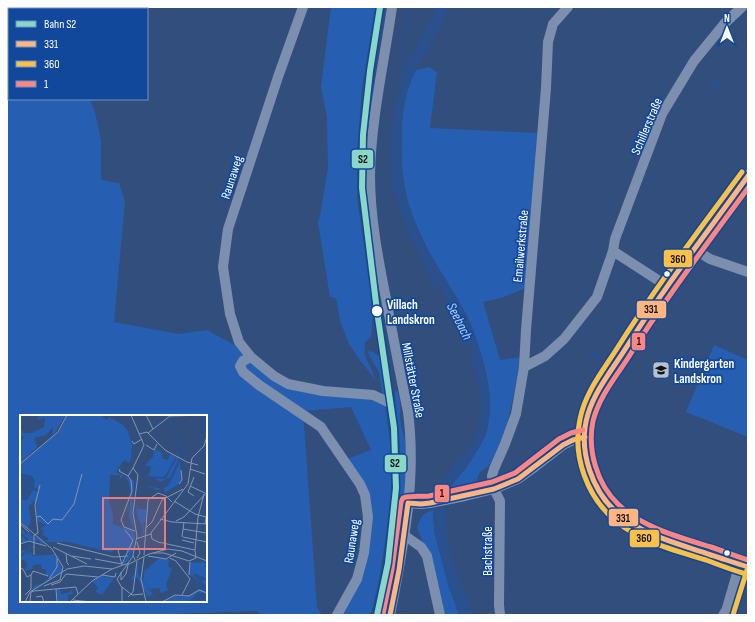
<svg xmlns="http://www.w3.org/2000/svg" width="755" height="622" font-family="'Sofia Sans Condensed',sans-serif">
  <rect width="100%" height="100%" fill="#324e7c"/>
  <path fill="#265fb1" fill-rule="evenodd" d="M7,7H73V9H9V99H90L95,112L101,140V180L119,183L125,201L114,322L179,334L207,330L238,347L260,371L329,394L377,401L385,405L391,450V492L385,542L379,579L373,606L370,615H340L358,582L371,502L347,459L371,450L351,407L303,411L317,607L322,615H260L258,611L147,615H7ZM21,416H206V601H21Z
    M331,7H375L362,88L357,152V198L371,296L372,313V329L371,337L365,342C365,346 364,351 365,355C368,365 375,373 376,384L374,378L359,359L348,342L340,320L336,298L330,297L318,222L320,216L328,168L327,118L321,87Z
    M429,67L437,72L430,128L537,133L525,288L504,297L483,302L500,360L521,357C514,392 509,430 492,461C489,467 482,469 479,474C476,479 478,483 474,488L448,492C453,483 459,476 466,468C473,457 481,446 486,434C493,411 490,388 484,365C479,348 475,332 467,316C453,289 434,265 422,237C405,203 400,172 402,134C402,122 403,107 406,95C408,86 412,78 416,70Z
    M714,345L748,360V437L686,412Z
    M369,351C374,351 375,355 380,356L386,399L383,398L379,372L368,353Z
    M395,391H397C402,401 399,414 401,424C402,433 407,442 407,451C408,506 394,561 385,615H378C382,602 385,589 388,577C396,533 400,488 400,444C399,427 396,411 395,395Z
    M433,510V517L435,535L448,584L459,615H445L429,559L417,527C421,517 423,513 433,510Z"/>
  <path fill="#2a518d" d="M435,7H447C444,28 426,49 417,68C402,96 400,130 401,161C402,190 413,223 427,249C440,271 455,293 467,316C478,339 488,373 490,398C492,425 480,450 464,470C459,476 450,484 448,491C446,496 447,503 447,507C445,530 450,554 458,575C463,588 469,601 473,615H459L448,584L435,535L433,517V513L436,492L441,483L453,466L467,452L474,441L481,414L480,391L473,362L468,342L454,311L441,290L431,282L427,268L416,249L409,235L397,202L392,185L391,170V136L396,102L401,78L411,57L432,18Z
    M717,78L722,81L716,91L711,88Z
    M593,350L601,356L598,360L589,354Z"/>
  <path fill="#324e7c" d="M450,491L449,507L431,511L434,494Z"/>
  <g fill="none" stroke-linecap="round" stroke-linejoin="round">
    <path stroke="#2a518d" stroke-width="2.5" d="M401,80L408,7"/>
    <path stroke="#7c8fae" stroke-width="10" d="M303,7L278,77L228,229L223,267L230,314L239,342L251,357L274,376L288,384L323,391L373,395L388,402
      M694,249L710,259L748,272
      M613,251L667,286
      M251,357L243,361L240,366L243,372L259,385L321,427L360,484L365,495L368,517L364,553L357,579L337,615
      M524,367L545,356L564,339L597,297L613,251L615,239L662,114L694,61L725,23L742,7
      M408,503L421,504L430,503L465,496L494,489L518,479L532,469L563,445L573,440L585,437
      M404,535L421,547L427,556L440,615
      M390,615C403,548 417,480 408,412C400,374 393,336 386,299C378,258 370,217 370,175C371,119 384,63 392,7
      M500,615L499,605L500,501L494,489L492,476L494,469L505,444L516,414L524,367L526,330L546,88L548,42L553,24L568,7"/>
    <path stroke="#7a8eab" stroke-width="13" d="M748,176C704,236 658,295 619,358C606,378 590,399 586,422C581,453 591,487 613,509C635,531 668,540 696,550C714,555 731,562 748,567
      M725,615L728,610L741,565"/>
    <g stroke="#12489b" stroke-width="8">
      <path id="bus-1" d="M748,176C706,234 662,290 624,351C611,371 595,391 588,414C577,450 592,494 622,517C647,536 679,544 708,554C721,558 735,563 748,567
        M408,503L421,504L430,503L494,489L518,479L563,445L573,440L585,437
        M390,615L399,570L408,503"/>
    </g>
    <g stroke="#12489b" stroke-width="8">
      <path id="bus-2" d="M742,172C699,230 655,288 616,350C602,372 585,393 580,419C572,456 587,498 617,522C642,542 676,551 706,560C719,565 732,570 746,574
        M733,615L748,567"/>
    </g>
    <g stroke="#12489b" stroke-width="8">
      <path id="bus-3" d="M748,188C707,244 665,299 628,358C615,378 599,397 593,421C587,450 597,484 618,504C643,528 679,537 711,547C723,551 735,556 748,560
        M383,614L392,569L401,502L403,498C410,495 421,497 429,496L492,482L515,473L559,439L571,433L583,430"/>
    </g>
    <use href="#bus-1" stroke="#ffb580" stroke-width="5"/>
    <use href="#bus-2" stroke="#fbc046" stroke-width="5"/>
    <use href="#bus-3" stroke="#ff8680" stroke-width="5"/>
    <g stroke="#12489b" stroke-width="9">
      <path id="rail-1" d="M377,615L388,563L396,488L394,428L377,311L362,188L363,135L370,71L380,7"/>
    </g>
    <use href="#rail-1" stroke="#8bd7c7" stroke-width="6"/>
  </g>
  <defs>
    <g id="school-square" transform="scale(0.9)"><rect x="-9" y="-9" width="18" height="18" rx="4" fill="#b7c1d1" stroke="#12489b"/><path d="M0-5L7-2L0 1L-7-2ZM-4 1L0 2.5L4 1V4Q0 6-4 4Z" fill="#111"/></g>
  </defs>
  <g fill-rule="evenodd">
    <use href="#school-square" x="661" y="370"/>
  </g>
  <g fill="#fff" stroke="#12489b" stroke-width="1.5">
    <circle cx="667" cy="274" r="3.5"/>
    <circle cx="377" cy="311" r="6"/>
    <circle cx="727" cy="553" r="3.5"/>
  </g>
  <g text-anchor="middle" stroke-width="3.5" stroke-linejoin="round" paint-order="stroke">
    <g font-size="13" fill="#fff" stroke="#12489b">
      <text transform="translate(646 126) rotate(-67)" y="5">Schillerstraße</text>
      <text transform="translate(231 177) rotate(-72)" y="5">Raunaweg</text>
      <text transform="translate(520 246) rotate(-85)" y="5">Emailwerkstraße</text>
      <text transform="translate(414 380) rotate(79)" y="5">Millstätter Straße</text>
      <text transform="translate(351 541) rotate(-81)" y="5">Raunaweg</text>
      <text transform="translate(487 551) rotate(-90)" y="5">Bachstraße</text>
    </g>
    <g font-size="13" font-weight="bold" fill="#fff" stroke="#12489b" text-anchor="start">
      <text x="387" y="309">Villach<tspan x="387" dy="15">Landskron</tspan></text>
    </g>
    <g font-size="13" font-weight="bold" fill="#fff" stroke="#12489b" text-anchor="start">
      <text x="674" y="368">Kindergarten<tspan x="674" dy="15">Landskron</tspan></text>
    </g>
    <g font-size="14" font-style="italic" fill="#b2d1fa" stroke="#12489b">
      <text transform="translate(460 321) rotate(63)" y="5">Seebach</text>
    </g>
  </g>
  <g transform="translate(20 415)">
    <rect width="187" height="187" fill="#324e7c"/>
    <path d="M19,0H46L32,22L33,12L26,20L14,23L17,32L24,26L0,48V27L4,22L0,21V17L5,15L2,18H12L24,12L25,3L17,5ZM47,0H81L87,5L89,2L102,9L108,16L112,30L111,45L108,48L106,45L103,46L96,57L114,66L112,97L115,123L110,141L116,123L115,115L116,120L114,134L107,148L108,144L105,149H102L109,139L104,133H94V136L90,137L48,127H26L29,123L22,120L24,116L20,114L26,110L17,106L16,87L12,86L13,89L9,90L11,107L8,113L0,106V84L7,85L13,75L19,77V75L14,72V64L0,58V49L40,16ZM90,60H100V64L103,61L108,65L111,78L109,101L114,116L93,109V100L89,87ZM134,34L143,38L141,43L148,45L150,39L159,43L152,61L141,67L131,62H124L129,60L131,52L125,50L133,42ZM160,43L161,67L145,78L144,74L135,75L133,72L126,73L131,71L142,74L146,72ZM117,89L118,94H127L126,107L123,108L125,117L120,123L123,116L116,99ZM0,113L7,119L9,117L14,124L16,122L25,128L20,129V126L14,125L0,128L2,121ZM8,129L11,133L6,139L11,138L13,141L35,139L43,156L25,168L10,176L14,171L23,168L30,162L26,161V154H22L21,149L13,150L12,154L5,156L7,149L6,146L0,145V136L7,134ZM122,143L126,155L138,144H148L149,147L148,151L152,154L146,169L148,175L141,178L139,173L130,174L140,187L123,166L125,154ZM121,144L118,159L138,187L132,180L128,182L118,163L114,162L113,166L111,162L114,161ZM185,147L187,164L173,160L178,165L176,171L177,165L168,158L171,148ZM81,161L94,163L82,180L76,177L78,172L72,166ZM181,165H187L184,177L187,179V183L182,177L168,187L145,186L154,181L166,182L180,174L184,175ZM51,173L53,179L48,180V187H38L37,174H40L41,179L51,177Z" fill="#265fb1" fill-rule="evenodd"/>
    <path d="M183,0H185L180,17L166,29L161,41L166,32L180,19L187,0L184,14L178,22L167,32L149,70L146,72L142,74L129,71L121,75L120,84L116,91L117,101L121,109L123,116L122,119L120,123L122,141L119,158L138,187L118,157L121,138L118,125L122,117L115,100V96L119,77L121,74L129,71L141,73L147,70L163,33L166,27L175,21L180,15ZM0,58L12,61L15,67L11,79L5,85L0,84ZM174,158L187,164L181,165L185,170L184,175L176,171L178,165ZM178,177L186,180L187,187H168Z" fill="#2a518d"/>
    <path fill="none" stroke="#2a518d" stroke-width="2" d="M150,3L151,12L160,26L156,40M126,62L145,63L156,43M0,118L9,126M1,141L8,134L10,127"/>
    <path fill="none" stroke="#8495b0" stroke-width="1" d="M111,0L124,30L113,53L118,60L113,98L117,121L113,140L115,145M126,0L133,14M128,18L150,1L187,0M119,19L127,17L145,35L167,47L178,50M112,26L114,29L122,24M126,30L134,35L137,29M0,49L38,17L47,0M113,53L108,61L111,65L112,76L101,105L104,112L115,116M100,54L99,56L108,61M170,54L185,59M159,69L162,65L161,55M170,71L185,78M174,81L168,77L174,62M154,86L175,99L186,102M17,102L20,101L28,109L33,104L42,105L54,89L62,59M140,104L152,107L187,109M156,106L164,102L187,77M0,107L32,134L43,152L40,165L24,171M0,109L9,117M185,109L187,97M187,109V141M126,113L132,107L142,85L163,74M163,114L186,118M162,122L164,107M163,122L187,127M116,124L131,119M162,125L174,128M117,127L120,138L117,143M37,128L94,142L108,141M0,129L9,126L26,131M33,132L67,149M98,135L102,150M175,135L178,102L184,79M46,138L47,148L49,150M133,138H144L169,146L176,143L175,135L138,127L132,124L131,118L168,69L172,43L184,31L187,21M14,140V120L18,118L15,90L20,70M124,140L128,85L138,78L146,81L152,87M52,141L71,144M128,141L146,144L156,138M124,142L121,164L126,187M150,143L156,146L170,164L162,180M75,144L102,149M102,149L113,125L105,115M107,150L129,139L148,134L162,136L187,146M0,153L3,154L7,162L11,160V174L5,180M101,157V165L106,159L108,150M11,160L13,156L28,161M82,160L95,162L96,158M169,160L170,147M29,164L37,152V143M31,170L40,167L46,159L78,162M102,172L112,180L123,179M36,174L37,187M16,182L22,181L24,187M108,182L113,177L117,146M53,185L71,187M5,187L10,177L47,154L64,151L92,154L109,148M10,187L11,177L14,176L56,172L58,179M50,187L72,166L92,154M102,187V173L97,164L113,141M142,187L155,180L169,181L179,175L187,178"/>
    <path fill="#e67e7e" fill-opacity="0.15" stroke="#e67e7e" stroke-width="2" d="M83,83H145V134H83Z"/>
    <rect width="187" height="187" fill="none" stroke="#fff" stroke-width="2"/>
  </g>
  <g stroke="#12489b" stroke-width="1.5">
    <rect x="351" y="149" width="23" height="20" rx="4" fill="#8bd7c7"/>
    <rect x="663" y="249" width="30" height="19" rx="4" fill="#fbc046"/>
    <rect x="636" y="300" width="31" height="19" rx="4" fill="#ffb580"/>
    <rect x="631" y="332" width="15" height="19" rx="4" fill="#ff8680"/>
    <rect x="384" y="454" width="23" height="19" rx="4" fill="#8bd7c7"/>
    <rect x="434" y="484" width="16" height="19" rx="4" fill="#ff8680"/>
    <rect x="608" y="508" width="31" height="19" rx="4" fill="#ffb580"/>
    <rect x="629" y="529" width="31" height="19" rx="4" fill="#fbc046"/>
  </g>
  <g font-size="11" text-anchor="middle" font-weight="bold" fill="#111">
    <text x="363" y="163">S2</text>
    <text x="678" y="263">360</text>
    <text x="651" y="313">331</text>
    <text x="639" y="345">1</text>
    <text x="395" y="467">S2</text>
    <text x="442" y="497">1</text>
    <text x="623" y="522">331</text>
    <text x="644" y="542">360</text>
  </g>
  <rect width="755" height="622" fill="none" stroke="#ffffff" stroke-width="16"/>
  <rect x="8" y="8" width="140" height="92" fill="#12489b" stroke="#7191c3"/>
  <rect x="16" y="21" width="20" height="6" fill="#8bd7c7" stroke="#7191c3"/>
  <text x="44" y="28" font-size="12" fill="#ffffff">Bahn S2</text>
  <rect x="16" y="41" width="20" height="6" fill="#ffb580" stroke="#7191c3"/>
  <text x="44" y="48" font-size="12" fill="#ffffff">331</text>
  <rect x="16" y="61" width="20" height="6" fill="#fbc046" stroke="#7191c3"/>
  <text x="44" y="68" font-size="12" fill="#ffffff">360</text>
  <rect x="16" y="81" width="20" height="6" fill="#ff8680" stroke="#7191c3"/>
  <text x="44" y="88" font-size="12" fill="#ffffff">1</text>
  <g transform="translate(727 28)" stroke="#12489b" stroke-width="3" paint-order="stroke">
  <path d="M0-3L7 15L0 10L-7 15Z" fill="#ffffff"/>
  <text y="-6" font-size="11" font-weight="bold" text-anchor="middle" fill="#ffffff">N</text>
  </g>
</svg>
